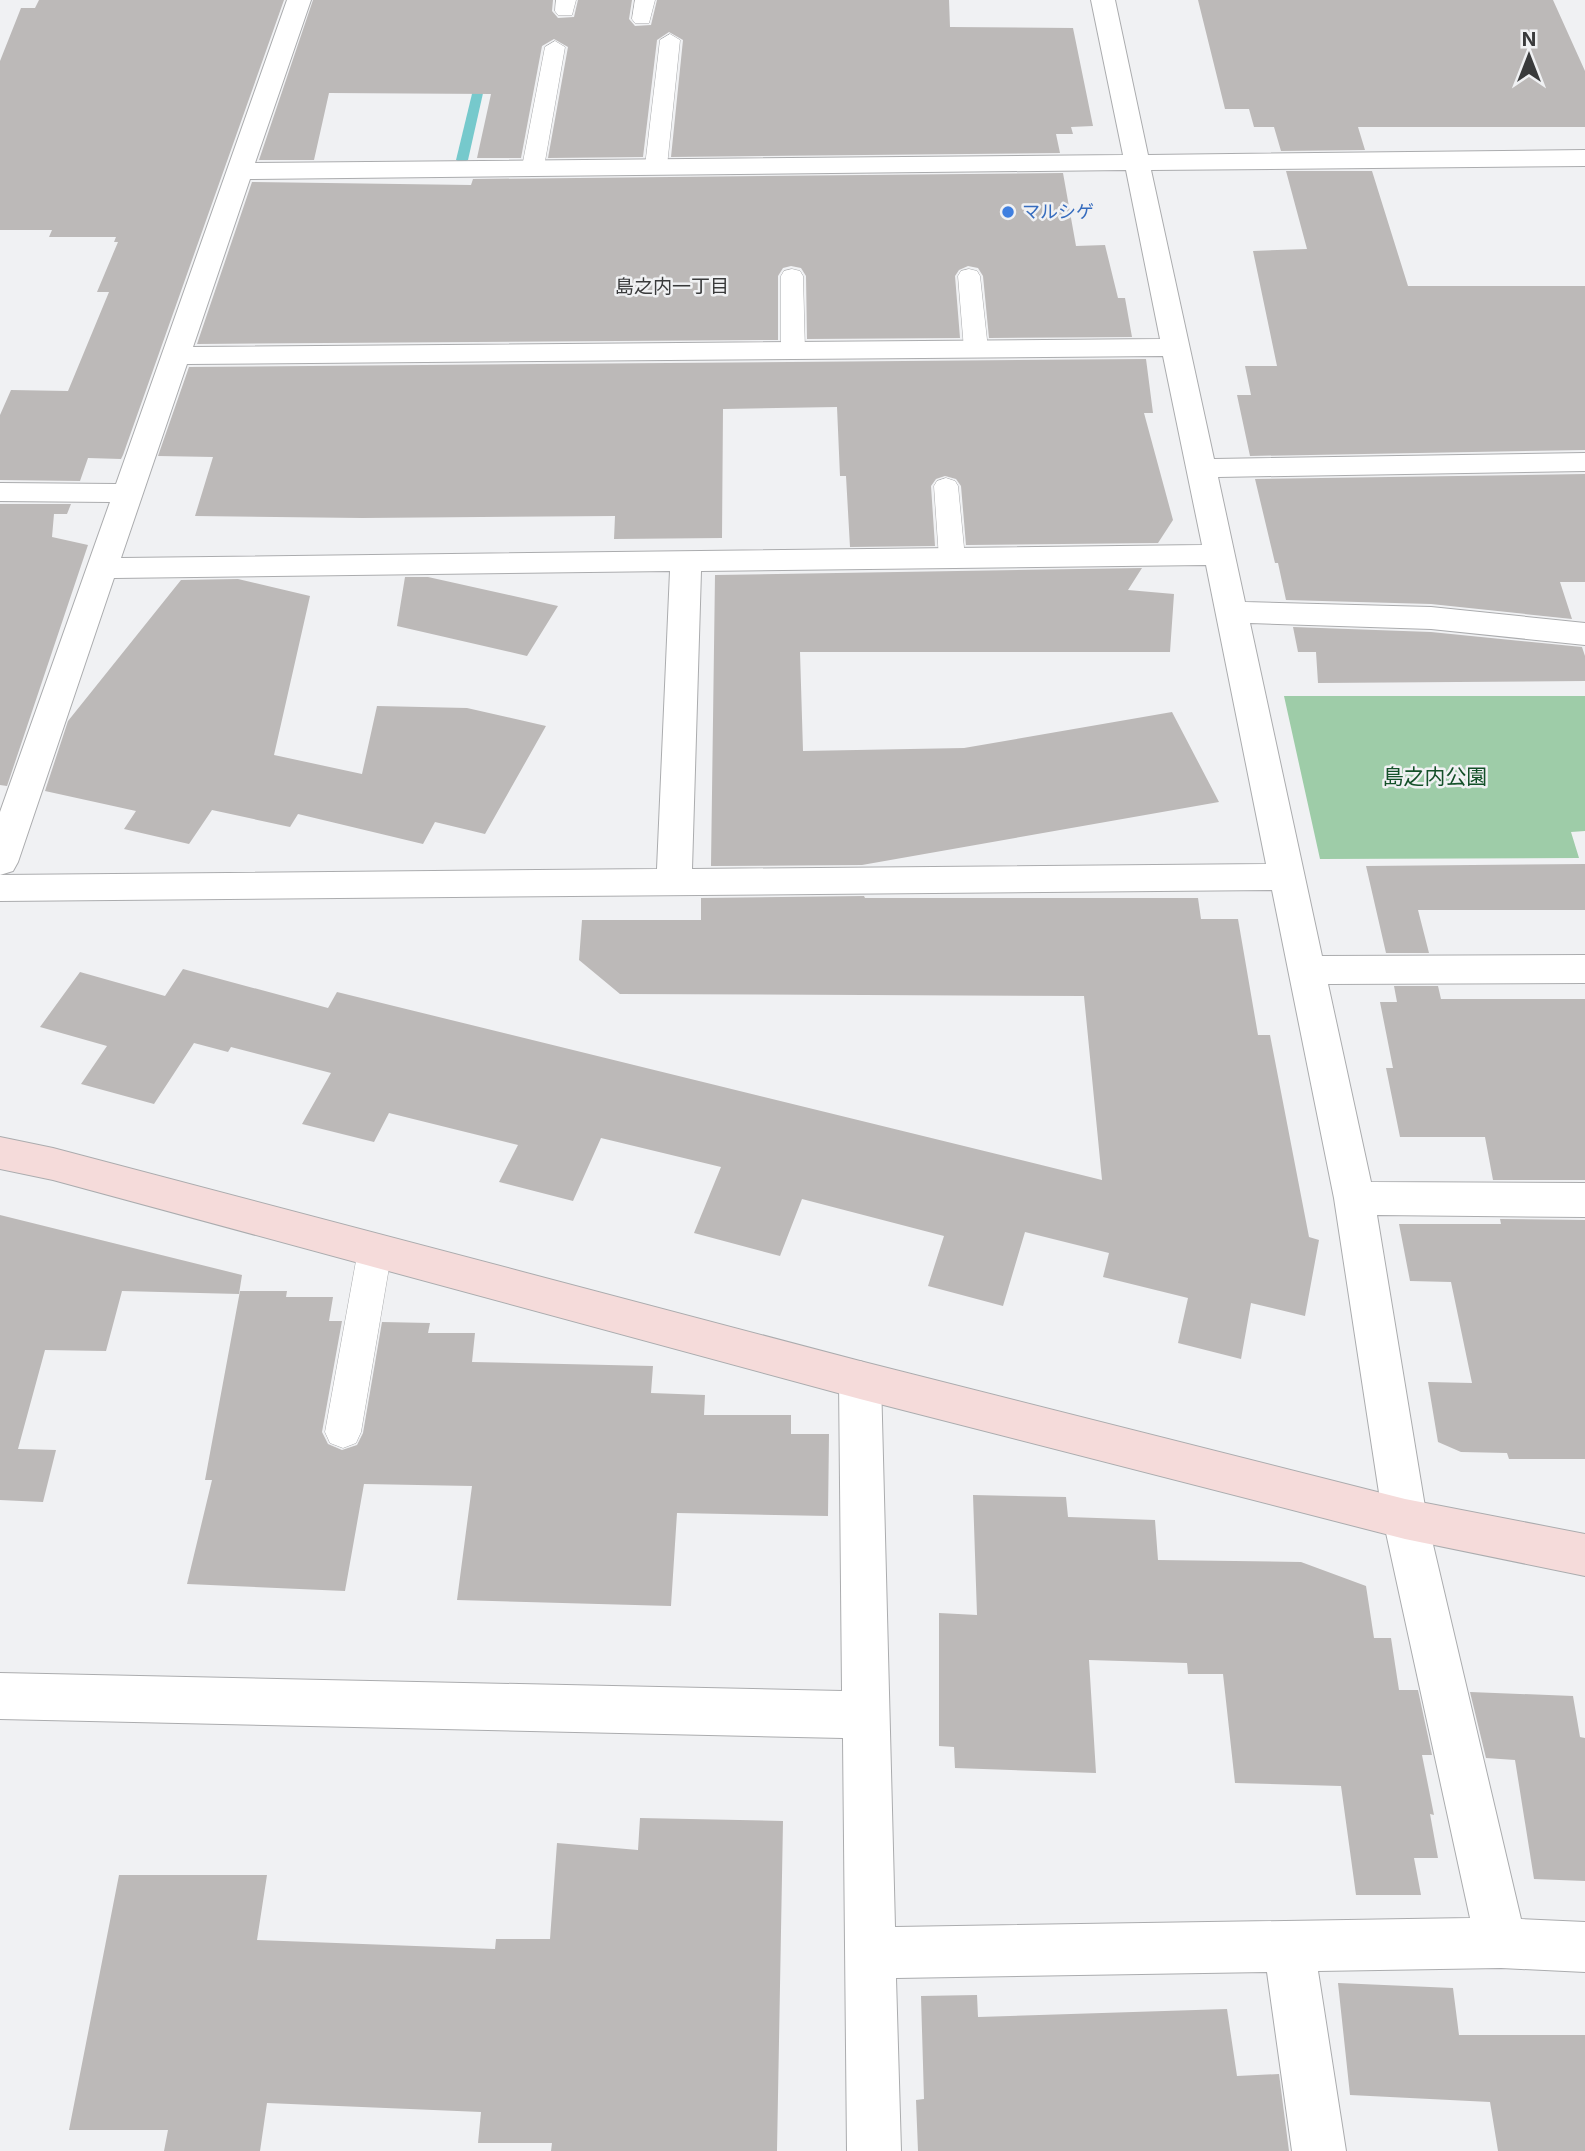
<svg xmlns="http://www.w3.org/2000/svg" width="1585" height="2151" font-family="Inter,'Noto Sans JP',sans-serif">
  <rect width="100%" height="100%" fill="#f0f1f3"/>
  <path fill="#9ecca8" d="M1284,696H1585V831L1571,832L1579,858L1320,859Z"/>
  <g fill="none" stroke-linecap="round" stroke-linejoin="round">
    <path fill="#76c9cc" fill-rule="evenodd" d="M478,69L488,71L468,160L462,163L456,160Z"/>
  </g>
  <path fill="#bcb9b8" d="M39,0H284L123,455L121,459L88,458L80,481L0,480V415L11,390L68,391L109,292H97L118,242H114L116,237H49L52,230H0V61L21,8H35Z
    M313,0H553L552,11L558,18L574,17L578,0H632L629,19L635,26L651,25L657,0H949L950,27L1073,28L1093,126L1071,127L1073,134H1056L1060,153L671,157L683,40L669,32L657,40L643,157L548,158L568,47L554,39L542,46L521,158H477L491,94L329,93L314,160H259Z
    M1198,0H1553L1585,71V127H1358L1365,150L1281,151L1274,127H1254L1249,109H1225Z
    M1286,171H1372L1408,286H1585V450L1250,456L1237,395H1251L1245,366H1277L1253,251L1307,249Z
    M1063,173L1076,246L1105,245L1118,298H1125L1132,337L989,338L983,276L978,268L968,266L959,270L955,276L960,338L807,339L806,276L801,268L791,266L783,268L778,276V340L197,344L252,182L471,185L473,179Z
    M1146,359L1153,413H1144L1173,520L1158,543L966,545L961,486L956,479L945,476L936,479L931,486L935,546L850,547L846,476H840L837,407L723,409L722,538L614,539L615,516L362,518L195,516L213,457L158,456L189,367Z
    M1585,474V582H1560L1572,619L1431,604L1286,600L1278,563H1275L1255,479Z
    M0,504H71L67,514H54L52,537L88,545L7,786L0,785Z
    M1142,568L1128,590L1174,594L1170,652H800L803,751L964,748L1172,712L1219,802L862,865L711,866L715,575Z
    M405,577H428L558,606L527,656L397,626Z
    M238,579L310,596L274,755L362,774L377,706L467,708L546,726L485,834L435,822L423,844L298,814L290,827L212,810L189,844L124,829L136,811L45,791L68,721L181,580Z
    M1293,627L1431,632L1582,647L1585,656V681L1318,683L1316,652H1298Z
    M1585,864V910H1418L1429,953H1386L1366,866Z
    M864,896L865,898H1198L1201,919H1238L1258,1035H1270L1309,1237L1319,1240L1305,1316L1251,1303L1241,1359L1178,1343L1188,1298L1103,1277L1109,1253L1025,1232L1003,1306L928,1286L944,1236L802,1199L780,1256L694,1233L721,1167L601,1138L573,1201L499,1182L518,1145L389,1113L374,1142L302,1124L331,1073L231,1047L228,1052L194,1043L154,1104L81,1084L107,1046L40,1027L80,972L165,996L183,969L328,1008L337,992L1102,1180L1084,996L620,994L579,960L582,920H701V898Z
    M1394,986H1438L1441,999H1585V1180H1493L1485,1137H1400L1386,1068H1393L1380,1002H1397Z
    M0,1215L242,1275L239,1294L122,1291L106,1351L45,1350L18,1449L56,1450L43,1502L0,1500Z
    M1500,1219L1585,1220V1459H1509L1507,1453L1461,1452L1438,1442L1428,1382L1472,1383L1451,1282L1410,1281L1399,1224H1501Z
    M240,1291H287L286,1297H333L329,1321H342L322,1432L328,1444L342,1450L357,1445L363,1433L382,1322L430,1323L428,1333H475L472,1362L653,1366L651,1393L705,1395L704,1415H791V1434H829L828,1516L677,1513L671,1606L457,1600L472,1486L364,1484L345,1591L187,1584L212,1480H205Z
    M973,1495L1066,1497L1068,1517L1155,1520L1158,1560L1301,1562L1366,1586L1374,1638H1391L1399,1690H1418L1432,1755H1422L1434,1815L1430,1814L1438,1858H1414L1421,1895H1356L1341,1786L1235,1783L1223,1674H1188L1187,1663L1089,1660L1096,1773L955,1768L954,1747L939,1746V1613L977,1615Z
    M1470,1692L1573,1696L1580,1737L1585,1738V1881L1534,1879L1515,1760L1486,1758Z
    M640,1818L783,1821L777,2151H551L552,2143H478L481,2112L267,2103L260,2151H164L168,2130H69L119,1875H267L257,1940L495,1949L496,1939H550L557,1843L638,1850Z
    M1338,1983L1453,1988L1459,2035H1585V2151H1498L1490,2102L1350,2095Z
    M977,1995L978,2017L1227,2009L1237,2076L1279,2074L1289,2151H918L916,2100L924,2099L921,1996Z"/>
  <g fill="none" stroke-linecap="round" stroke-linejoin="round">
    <g stroke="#abacae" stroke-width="1">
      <path id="lane" d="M556,0H576L572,15H558L555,11Z
        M635,0H655L649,23H635L632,19Z
        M670,34L680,40L667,166L663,170H649L645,166L660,40Z
        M555,41L565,47L544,167L540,171H526L522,167L545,47Z
        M792,269L800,271L803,276L805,351L801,356H785L781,351V276L784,271Z
        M969,269L977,271L980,276L988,349L984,354H968L964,349L958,276L961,271Z
        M946,478L955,481L958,486L965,558L961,564L952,566L943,564L939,558L934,486L937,481Z
        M375,1236L387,1240L392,1250L361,1432L356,1443L343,1448L330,1443L325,1432L358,1250L363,1240Z"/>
    </g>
    <g stroke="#abacae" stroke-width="2">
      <path id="street" d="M287,0H311L255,163L1123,155L1091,0H1115L1148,155L1585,150V166L1151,170L1214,459L1585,453V471L1218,477L1245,602L1431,607L1585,623V645L1431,629L1250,623L1322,956L1585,955V983L1328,984L1371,1182L1585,1183V1217L1377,1215L1427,1519L1521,1919L1585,1922V1972L1501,1968L1318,1971L1346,2151H1292L1267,1972L896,1978L901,2151H847L843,1738L0,1719V1673L842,1691L839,1380L845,1367L860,1361L875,1367L881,1380L895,1927L1470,1918L1383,1519L1334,1198L1272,890L0,901V812L110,502L0,501V483L116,484ZM1126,170L1160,339L193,347L250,179ZM1163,356L1202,545L121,558L187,364ZM1206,565L1266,864L692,869L701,571ZM670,571L657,869L0,875L13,871L18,862L114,578Z"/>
    </g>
    <g stroke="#abacae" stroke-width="2">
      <path id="secondary" d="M0,1137L53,1148L860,1361L1405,1499L1585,1534V1576L1405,1539L860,1399L53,1180L0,1169Z"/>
    </g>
    <use href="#lane" fill="#fff" fill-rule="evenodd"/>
    <use href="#street" fill="#fff" fill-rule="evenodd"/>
    <use href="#secondary" fill="#f5dbda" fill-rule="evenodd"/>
  </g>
  <circle fill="#3f7fe0" stroke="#f0f1f3" stroke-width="2.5" cx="1008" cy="212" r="7"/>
  <g text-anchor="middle" stroke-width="5" stroke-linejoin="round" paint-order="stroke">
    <g font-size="18" fill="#366cbe" stroke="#f0f1f3" text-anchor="start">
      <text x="1022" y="218">マルシゲ</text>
    </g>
    <g font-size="19" fill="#393a3b" stroke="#f0f1f3">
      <text x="672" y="293">島之内一丁目</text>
    </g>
    <g font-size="21" fill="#145029" stroke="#f0f1f3">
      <text x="1435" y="784">島之内公園</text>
    </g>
  </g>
  <g transform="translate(1529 56)" stroke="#f0f1f3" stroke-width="5" paint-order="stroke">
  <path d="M0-5L12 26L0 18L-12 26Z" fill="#393a3b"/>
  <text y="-10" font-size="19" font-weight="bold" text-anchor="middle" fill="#393a3b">N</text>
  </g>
</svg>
